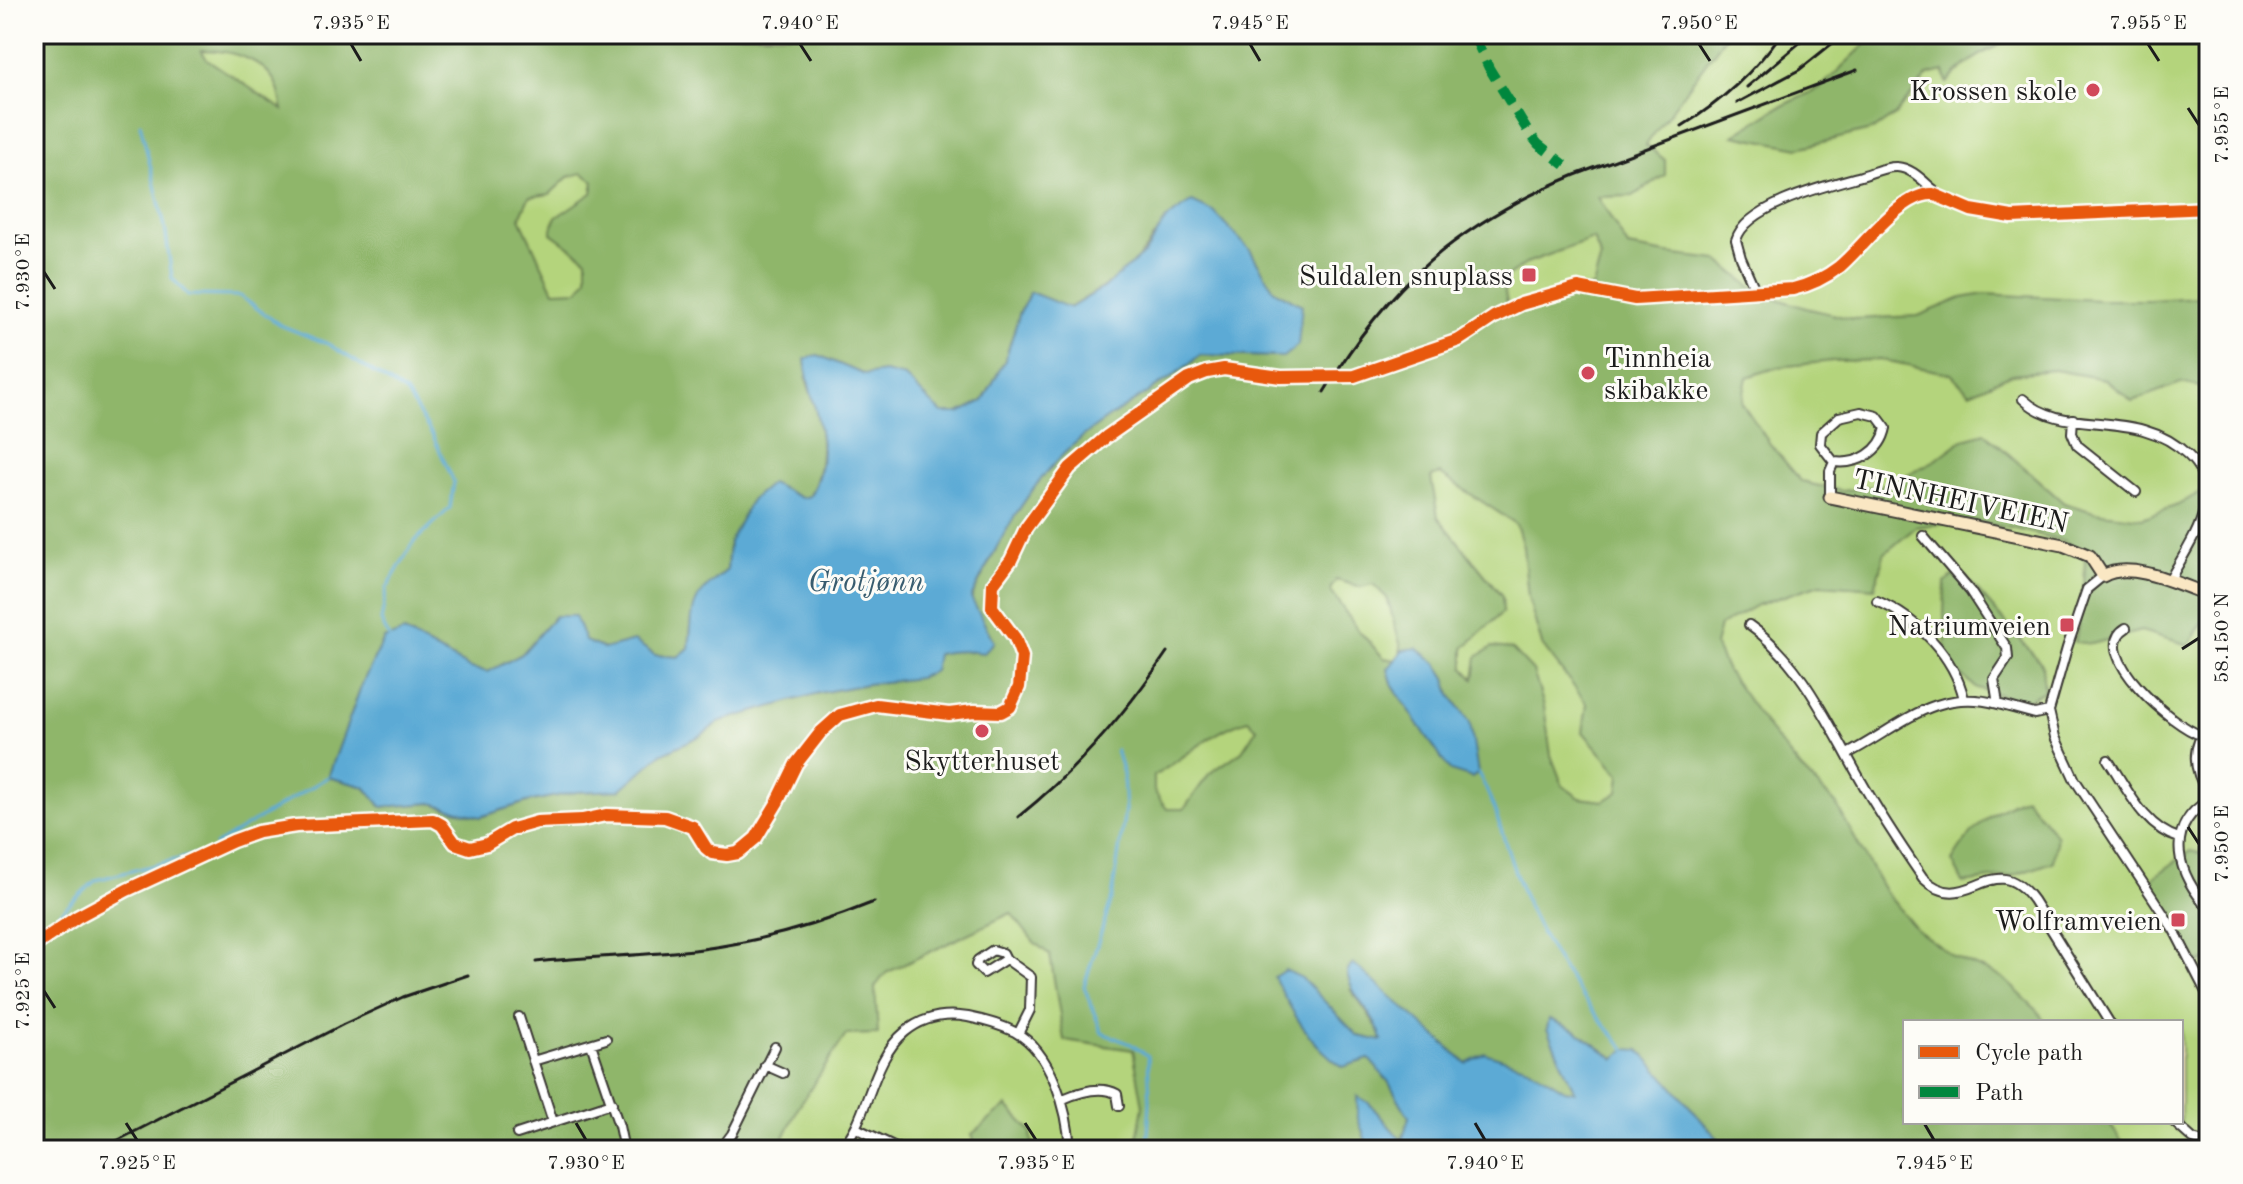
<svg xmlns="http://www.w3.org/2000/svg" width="2243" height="1184" font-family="'Old Standard TT',serif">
  <rect width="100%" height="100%" fill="#fdfcf7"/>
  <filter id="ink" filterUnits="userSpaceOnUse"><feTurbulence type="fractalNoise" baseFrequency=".0125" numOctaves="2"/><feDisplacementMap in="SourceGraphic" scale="16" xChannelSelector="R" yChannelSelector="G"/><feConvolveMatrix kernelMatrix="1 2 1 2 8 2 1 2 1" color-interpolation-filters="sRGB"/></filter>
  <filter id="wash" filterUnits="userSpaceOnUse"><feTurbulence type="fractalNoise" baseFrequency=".006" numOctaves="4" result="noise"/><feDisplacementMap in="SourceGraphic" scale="32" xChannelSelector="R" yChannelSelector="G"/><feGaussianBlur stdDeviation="1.8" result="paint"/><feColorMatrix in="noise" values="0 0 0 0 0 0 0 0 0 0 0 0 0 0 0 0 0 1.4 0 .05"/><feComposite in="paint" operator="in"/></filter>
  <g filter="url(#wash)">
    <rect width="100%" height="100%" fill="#eddfbc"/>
    <path fill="#b4d47b" stroke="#68784c" stroke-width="2" fill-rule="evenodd" d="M34,34H2209V1150H34ZM1905,1022H2181V1122H1905Z"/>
    <path fill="#8fb66b" stroke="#566944" stroke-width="2" fill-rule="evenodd" d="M34,34H1727L1646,145L1665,160V175L1633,196L1598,197L1628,247L1667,254L1718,260L1759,293L1806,308L1852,319L1918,316L1962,298L1984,294L2099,300H2150L2197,297L2209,290V389L2181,383L2132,401L2105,379L2054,370L2012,374L1970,393L1951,374L1883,360L1833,361L1779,367L1747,377L1742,403L1770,444L1802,482L1842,491L1889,484L1934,461L1964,439L1985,433L2064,503L2094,512L2142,518L2178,505L2209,487V611L2189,645L2141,631L2092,644L2075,642L2084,594L2085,555L2064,541L2016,529L1965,521L1916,527L1884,554L1875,588L1820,584L1757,605L1720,626L1715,645L1727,671L1770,731L1801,769L1836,804L1883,889L1916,929L1954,957L2002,977L2038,1011L2045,1022H1905V1122H2108L2128,1150H1729C1697,1118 1671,1083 1639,1050L1616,1059L1575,1030L1550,1019L1547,1029L1575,1092L1565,1090L1528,1067L1466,1063L1428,1031L1350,989L1380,1031L1382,1042L1358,1036L1337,1015L1388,1081L1409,1117L1402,1141L1369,1103L1358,1097V1119L1369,1150H1135L1143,1106L1133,1050L1064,1040L1050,955L1034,942L1011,913L886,973L875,987L878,1034L846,1035L799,1106L778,1150H34ZM201,50C228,50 265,58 277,86C280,93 281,103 283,110L207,59ZM582,173L594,181L592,193L555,218L551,233L587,259V278L578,290L554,291L520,218L529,197L550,194L568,177ZM1153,237L1250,250L1274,290L1302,305L1283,356L1200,355C1166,385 1126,403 1089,431C1033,474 1001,536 971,599L994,642L984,653L953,650L940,653L867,684L819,693L721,721L700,736L661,754L619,790L576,792L527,802L480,817L432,803L382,807L365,787L329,776L362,684L384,639L405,632L470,668L488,672L522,654L555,616L585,641L604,649L634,641L655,655L678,657L689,648C693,603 691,600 727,570L729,542L801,499L810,496C830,454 820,420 806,378L818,355L865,375L884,372L905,377L942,414L959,413L983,401L1005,360L1020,312L1030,292L1069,308C1100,289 1137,270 1153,237ZM1593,239L1601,257L1593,287L1508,306L1502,280L1529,262ZM1440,474L1516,524L1523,547L1528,597L1542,645L1587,704L1583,732L1620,775L1618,792L1604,801L1580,798L1563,786L1551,755L1544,706L1533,671L1512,649L1492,647L1477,657L1474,679L1464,668V648L1503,612L1502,596L1438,517L1431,477ZM1336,580L1361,587L1373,584L1387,598L1401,647L1400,654L1404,650L1437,664L1446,678L1451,695L1470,723L1421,728L1393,686L1388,669L1396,660L1384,658L1358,630L1330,590ZM1248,720L1257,728L1242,751L1209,774L1184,809H1167L1154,791V776C1185,758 1213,730 1248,720Z
      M1873,34H2025C1996,45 1967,59 1947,83L1944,71L1928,75L1895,115L1875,129L1799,148L1734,135L1774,110L1820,88L1874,36Z
      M1955,574H1963L2042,664L2044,691L2024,702L1977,688L1947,664L1944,615L1945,583Z
      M2025,797L2057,836L2053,862L2012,876L1963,883L1952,861C1970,830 1991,811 2025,797Z
      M2190,851L2209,855V959L2200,963L2170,922L2150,880Z
      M1007,1106L1031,1131L1033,1150H977L972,1134Z"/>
    <path fill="#5baad5" stroke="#3c6378" stroke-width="2" d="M1192,202L1214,212L1250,250L1274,290L1302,305L1298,345L1283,357L1200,355C1166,385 1126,403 1090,431C1033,474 1001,536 971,598L994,642L984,653C967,651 953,650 937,654L934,671L919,678L867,684L819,693L721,721L700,736L661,754L620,790L576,792L527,802L480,817L432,803L382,807L365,787L328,777L362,684L384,639L404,632L470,668L488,672L522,654L555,616H575L585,641L604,649L634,641L655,655L678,657L689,648C694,600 689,601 727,570L729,542L751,500L771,483L801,498L810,496C838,443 809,410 805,359L818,355L865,375L884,372L905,377L942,413H959L983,401L1005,360L1020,312L1030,292L1070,308L1106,286L1145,253L1166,219Z
      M1417,648L1437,664L1446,678L1451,695L1470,723L1478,773L1472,778L1450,771L1393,686L1388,669L1403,650Z
      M1353,963L1466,1063L1485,1053L1528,1067L1565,1090L1575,1092L1547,1029L1549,1019L1575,1030L1615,1059L1626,1049L1639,1050C1671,1082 1697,1118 1729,1150H1716L1701,1143L1702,1150H1369L1358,1119L1357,1096L1369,1103L1402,1141L1409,1117L1388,1081L1369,1059L1343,1067C1310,1045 1292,1012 1274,977L1285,970L1302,978L1358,1036L1382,1041C1378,1016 1352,1001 1347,972Z"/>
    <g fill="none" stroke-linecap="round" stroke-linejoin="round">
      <path stroke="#5baad5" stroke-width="3" d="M140,123L165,227L172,278L188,295L240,296L280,325L328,344L406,393L433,436L454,482L450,508L413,543L387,588L381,621L389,637
        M1116,750L1123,773L1125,810L1112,898L1084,986L1102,1033L1131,1044L1148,1056L1150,1102L1147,1150
        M1478,773C1497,807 1505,847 1519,883C1540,942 1584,1004 1626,1049
        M215,845L328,777
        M34,870L39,932
        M34,936L96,880L194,855"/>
    </g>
  </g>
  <g filter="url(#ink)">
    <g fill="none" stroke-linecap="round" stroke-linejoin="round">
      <g stroke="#3b3934" stroke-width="12">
        <path id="street" d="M1756,292L1741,258L1736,240C1746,205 1829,185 1861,176C1872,173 1886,166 1897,167C1912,168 1923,181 1934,190L1933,194
          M2023,399C2065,439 2136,405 2188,455C2229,494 2190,542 2169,581
          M1861,412L1877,416L1886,428C1881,452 1858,465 1834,462L1820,444L1821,433L1839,417Z
          M2073,419L2072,433L2077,445L2136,492
          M1830,497V471L1834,462
          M2103,576L2087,589L2067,648L2049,711L2055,737L2075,780L2174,930L2209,998
          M1877,601C1917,618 1954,656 1964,699
          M1749,625C1802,662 1829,725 1860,779C1879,813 1901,846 1923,878C1968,921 1992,844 2033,900L2109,1022
          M2126,628C2086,652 2175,728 2201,735
          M1998,704L2035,714L2049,711
          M2209,726C2189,748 2194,772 2209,795
          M1847,754C1898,728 1936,686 1998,704L1994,679L2008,658L2007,648L1970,591L1923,536
          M2108,760C2127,788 2144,828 2179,838
          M2209,800C2163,827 2177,876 2209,908
          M34,946L77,917L127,890L233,841L258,832L296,826L433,820L442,825L455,843L470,848L487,844L512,829L537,822L582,820L606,815L665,817L693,827L706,848L712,853L727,855L738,853L756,838L777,803L796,764L821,732L840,715L876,705L949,714L974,711L1001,712L1010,707L1019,687L1022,657L1015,638L992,607L993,584L1011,560L1026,528L1070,468L1106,437L1189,379L1207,372L1224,369L1281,377L1354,376L1459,340L1494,317L1521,304L1578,288L1635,299L1793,289C1810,285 1825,278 1839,267C1862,248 1902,192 1933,194L1971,210L2012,217L2209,208
          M1006,959L984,973L976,965L978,960L993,950L1003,953L1006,959L1031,977L1030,1010L1018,1034
          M519,1017L553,1122
          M591,1044L619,1126L624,1150
          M533,1061L606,1039
          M765,1065L783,1073
          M1063,1099C1079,1092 1101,1085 1117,1094L1119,1106
          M2174,1122L2193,1139L2209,1144
          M856,1128L902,1150
          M517,1134L612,1103
          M720,1150L732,1134L775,1047
          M842,1150C847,1141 853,1133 857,1124C871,1094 879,1053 905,1032C923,1017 945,1013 968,1017C983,1020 1001,1025 1015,1032C1052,1052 1068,1111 1070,1150"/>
      </g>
      <g stroke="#3b3934" stroke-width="15">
        <path id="secondary" d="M1830,497L2063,545L2090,556L2103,576C2131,560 2180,585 2209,595"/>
      </g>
      <use href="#street" stroke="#fff" stroke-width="8"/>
      <use href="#secondary" stroke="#fae7c3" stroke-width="11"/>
      <path stroke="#1c1c1c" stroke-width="3" d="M1951,37L1959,34
        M1747,87L1810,34
        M1737,103L1799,70L1844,34
        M1682,126C1720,103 1756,70 1781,34
        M1324,392C1388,284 1459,223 1575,175L1857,70
        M1018,817C1077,770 1125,714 1167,652
        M536,962C591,956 647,956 702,949C761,941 818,925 874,902
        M99,1150L344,1024L403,997L468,975"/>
      <path stroke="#00873e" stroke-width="10" stroke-dasharray="20 10" stroke-linecap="butt" d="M1473,34L1489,68L1527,130L1538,144L1565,165"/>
      <g stroke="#fdfcf7" stroke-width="17">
        <path id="cycleway" d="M34,946L77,917L127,890L233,841L258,832L296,826L433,820L442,825L455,843L470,848L487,844L512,829L537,822L582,820L606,815L665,817L693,827L706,848L712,853L727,855L738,853L756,838L777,803L796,764L821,732L840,715L876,705L949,714L974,711L1001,712L1010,707L1019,687L1022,657L1015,638L992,607L993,584L1011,560L1026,528L1070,468L1106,437L1189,379L1207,372L1224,369L1281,377L1354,376L1459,340L1494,317L1521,304L1578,288L1635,299L1793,289C1810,285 1825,278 1839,267C1862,248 1902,192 1933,194L1971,210L2012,217L2209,208"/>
      </g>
      <use href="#cycleway" stroke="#e8590c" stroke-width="12"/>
    </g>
  </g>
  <path fill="none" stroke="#1c1c1c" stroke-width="3" d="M351,44L361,61M800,44L811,61M1250,44L1260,61M1699,44L1710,61M2148,44L2159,61M2188,108L2199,125M44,272L55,289M2182,649L2199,638M2188,827L2199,844M44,991L55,1008M126,1123L137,1140M576,1123L586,1140M1025,1123L1036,1140M1475,1123L1485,1140M1924,1123L1934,1140"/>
  <g fill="#d1495b" stroke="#fdfcf7" stroke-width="3">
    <circle cx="2093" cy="90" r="8"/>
    <rect x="1521" y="267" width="16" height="16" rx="4"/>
    <circle cx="1588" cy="373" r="8"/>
    <rect x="2059" y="617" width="16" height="16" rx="4"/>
    <circle cx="982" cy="731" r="8"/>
    <rect x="2170" y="912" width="16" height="16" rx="4"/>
  </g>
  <g text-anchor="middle" stroke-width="6" stroke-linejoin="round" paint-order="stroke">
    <g font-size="28" fill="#1c1c1c" stroke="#fdfcf7" text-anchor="end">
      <text x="2077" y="100">Krossen skole</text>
      <text x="1513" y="285">Suldalen snuplass</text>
      <text x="1604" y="367" text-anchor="start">Tinnheia<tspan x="1604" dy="32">skibakke</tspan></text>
      <text x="2051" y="635">Natriumveien</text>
      <text x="982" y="770" text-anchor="middle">Skytterhuset</text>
      <text x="2162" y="930">Wolframveien</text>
    </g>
    <g font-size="28" fill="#1c1c1c" stroke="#fdfcf7">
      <text transform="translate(1961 500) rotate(12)" y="10">TINNHEIVEIEN</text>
    </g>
    <g font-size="30" font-style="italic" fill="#385c6f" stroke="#fdfcf7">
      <text x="866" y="591">Grotjønn</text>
    </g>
  </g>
  <rect width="2243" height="1184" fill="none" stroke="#fdfcf7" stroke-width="88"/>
  <rect x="1903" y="1020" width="280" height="104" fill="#fdfcf7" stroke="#a3a29f" stroke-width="2"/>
  <rect x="1919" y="1046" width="40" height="12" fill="#e8590c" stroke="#a3a29f" stroke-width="2"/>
  <text x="1975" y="1060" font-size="24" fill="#1c1c1c">Cycle path</text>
  <rect x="1919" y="1086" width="40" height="12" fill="#00873e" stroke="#a3a29f" stroke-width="2"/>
  <text x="1975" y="1100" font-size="24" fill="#1c1c1c">Path</text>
  <rect x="44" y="44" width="2155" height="1096" fill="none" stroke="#1c1c1c" stroke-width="3"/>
  <g font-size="20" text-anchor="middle" fill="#1c1c1c">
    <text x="351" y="29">7.935°E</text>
    <text x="800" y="29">7.940°E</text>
    <text x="1250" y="29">7.945°E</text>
    <text x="1699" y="29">7.950°E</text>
    <text x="2148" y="29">7.955°E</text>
    <text transform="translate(2221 125) rotate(-90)" y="7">7.955°E</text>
    <text transform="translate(22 272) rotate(-90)" y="7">7.930°E</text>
    <text transform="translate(2221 638) rotate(-90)" y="7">58.150°N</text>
    <text transform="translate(2221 844) rotate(-90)" y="7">7.950°E</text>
    <text transform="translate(22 991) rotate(-90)" y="7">7.925°E</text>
    <text x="137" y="1169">7.925°E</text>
    <text x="586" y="1169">7.930°E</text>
    <text x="1036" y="1169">7.935°E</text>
    <text x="1485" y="1169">7.940°E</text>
    <text x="1934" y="1169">7.945°E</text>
  </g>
</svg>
